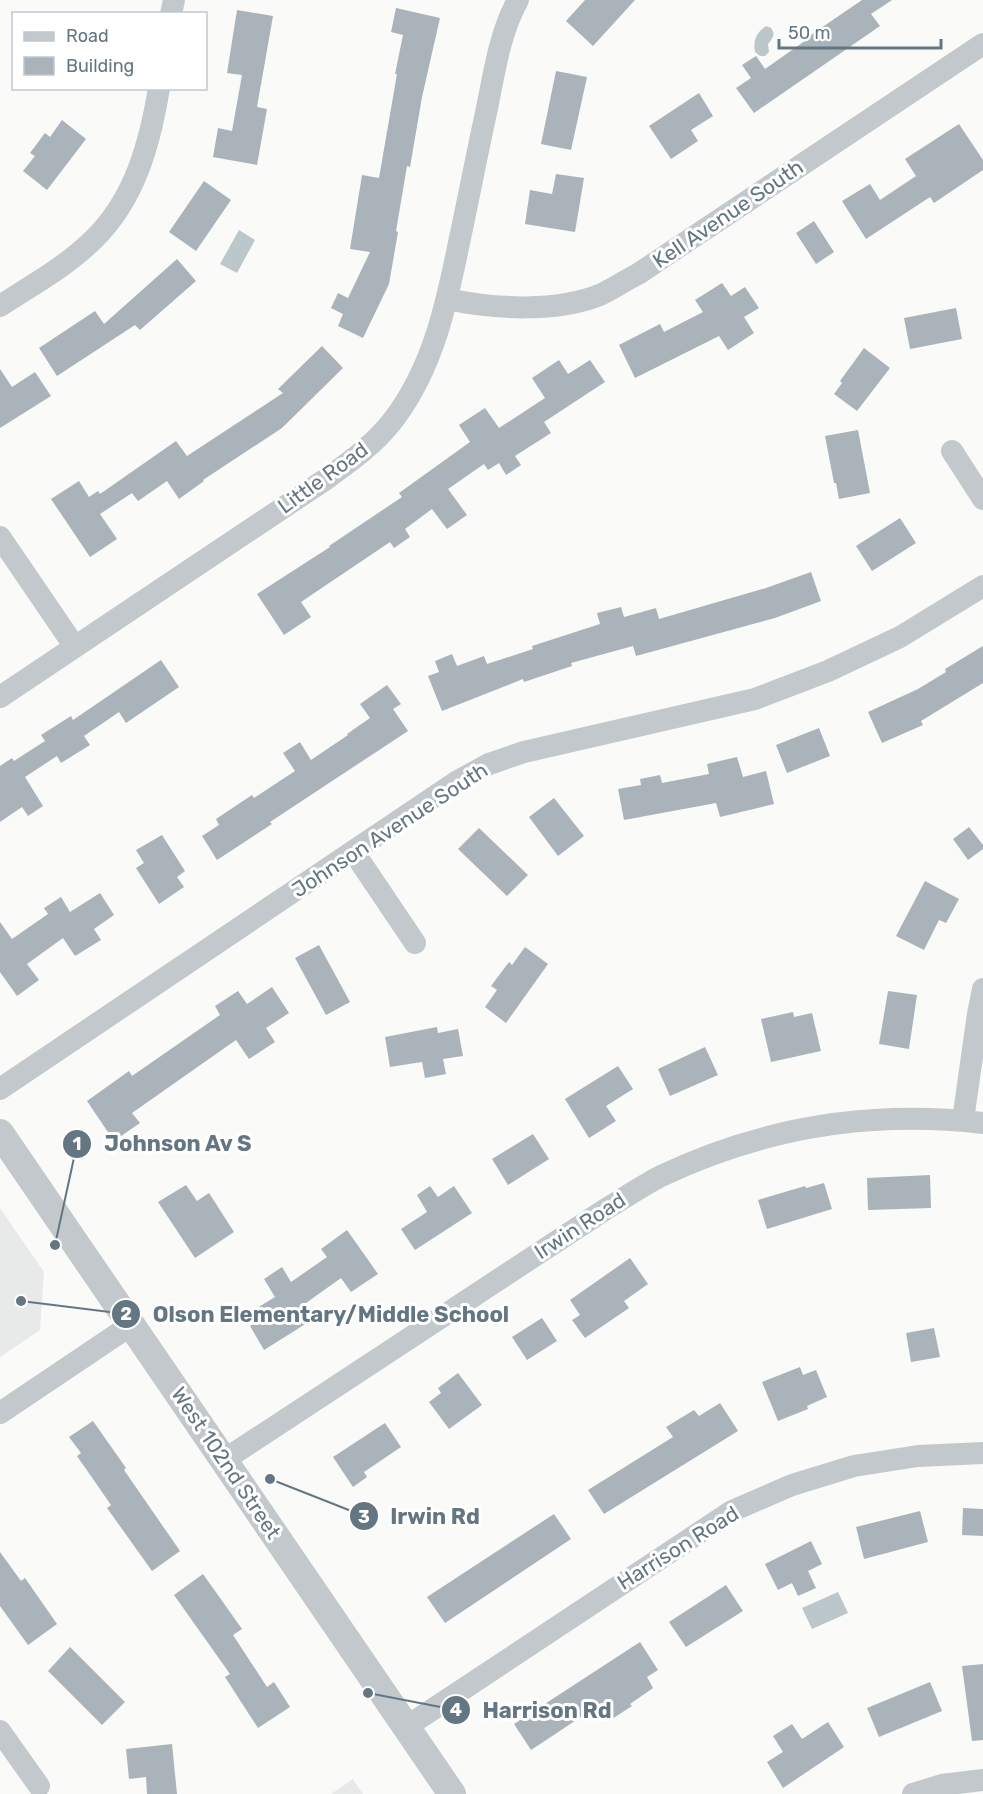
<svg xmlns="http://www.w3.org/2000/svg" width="983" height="1794" font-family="Rubik,sans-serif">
  <rect width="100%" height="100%" fill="#fafaf8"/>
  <path fill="#e8e9e9" d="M0,1208L44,1272L40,1330L0,1357Z
    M353,1779L363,1794H331Z"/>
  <path fill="#bbc7cb" d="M766,26L771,28C776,35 773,38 768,44L769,52L765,56H760L755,52C753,40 756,33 766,26Z
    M239,230L255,240L237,273L220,264Z
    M838,1592L848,1613L812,1629L802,1608Z"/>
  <path fill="#aab3b9" d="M585,0H635L593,46L566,21Z
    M862,0H892L871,14L880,26L754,113L736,88L751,78L742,65L756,56L765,69L809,38L808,37Z
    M396,8L440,18L422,97L410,167L407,166L396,231L398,232L389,284L363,338L338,326L343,314L331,308L338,293L348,298L370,252L350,249L362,175L379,178L397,74H395L403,35L391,32Z
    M237,10L273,16L257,107L267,109L257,165L213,157L218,128L232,131L242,75L227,73Z
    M556,71L587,77L571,150L541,144Z
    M699,93L713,116L691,130L698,141L671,159L649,126Z
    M62,120L86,139L47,190L23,171L35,156L30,153L45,133L50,137Z
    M959,124L983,160V170L934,203L930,197L866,239L842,201L870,184L880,200L916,176L905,159Z
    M556,174L584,178L575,232L525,224L530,190L552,194Z
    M204,181L231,200L196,251L169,232Z
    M814,221L834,252L816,264L796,233Z
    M177,259L196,281L140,330L135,325L57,376L39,348L95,311L104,324Z
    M722,283L731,296L745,287L759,308L744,317L754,333L728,350L719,336L635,378L619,345L660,324L664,332L703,312L695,300Z
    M956,308L962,339L910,349L904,318Z
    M322,346L343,368L282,428L203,480L204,481L179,499L167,481L138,501L132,493L100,514L117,539L90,557L51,499L79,481L89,497L98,491L100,494L176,441L187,456L283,393L278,389Z
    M864,348L890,368L857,411L834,394L842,383L840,381Z
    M559,360L568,374L590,360L605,382L544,422L551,433L515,456L521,465L506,475L499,463L488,470L484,464L448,489L467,515L447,529L432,509L405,529L410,537L394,548L390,542L301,602L311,617L284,635L257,594L330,547L329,546L402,497L399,493L470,442L459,425L485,408L499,428L545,398L532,378Z
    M0,369L12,387L35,372L51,396L0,428Z
    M858,430L870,493L839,499L836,483H834L825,436Z
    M900,518L916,543L872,571L856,546Z
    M811,572L821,601L775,618L636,656L633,646L571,663L572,666L524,682L523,679L442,711L428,676L439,672L435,661L452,654L457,666L484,656L487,664L533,649L532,646L600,624L597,613L621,607L624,617L656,608L659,619L766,588Z
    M983,646V683L921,721L923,725L882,743L868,712L918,689L946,672L945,669Z
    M161,660L179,687L126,723L119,712L84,736L90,745L61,763L57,756L25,777L43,806L28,816L22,807L0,822V766L12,758L14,761L45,741L41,735L71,716L73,720Z
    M387,685L401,704L393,709L408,731L270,822L272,824L217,860L202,836L219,825L216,819L252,795L254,798L295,771L283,753L300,742L311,760L348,735L347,734L370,718L360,704Z
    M819,728L830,756L787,773L776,745Z
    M737,757L743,777L766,771L774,804L720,817L716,803L624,820L618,789L641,785L640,779L660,775L662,783L709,774L707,764Z
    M554,798L584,836L558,856L529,817Z
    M969,827L983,845V849L968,860L953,839Z
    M479,828L528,875L507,896L458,849Z
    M162,835L185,871L177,877L184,887L159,904L136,868L144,863L136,850Z
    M925,881L959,899L946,923L939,920L924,950L896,936Z
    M100,893L114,915L94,929L101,940L75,956L63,938L27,964L39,980L17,996L0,972V922L12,939L48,914L44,908L61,897L70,912Z
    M319,945L350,1002L326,1015L295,958Z
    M525,947L548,964L506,1023L485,1007L497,990L491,986L509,962L512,965Z
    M272,987L289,1013L266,1028L275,1042L249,1059L236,1040L132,1113L140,1123L114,1141L87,1101L129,1071L132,1076L220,1015L215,1006L238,991L247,1004Z
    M888,991L917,995L909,1049L879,1044Z
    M793,1012L794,1017L812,1013L821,1051L771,1062L761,1019Z
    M437,1027L438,1033L458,1029L463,1056L443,1059L446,1074L425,1078L422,1062L390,1067L385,1037Z
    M705,1047L718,1075L670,1096L658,1069Z
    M618,1066L633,1089L606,1106L616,1121L589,1138L565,1099Z
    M533,1134L549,1159L508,1185L492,1159Z
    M930,1175L931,1208L868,1210L867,1178Z
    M824,1183L832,1209L767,1229L758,1200L805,1186L806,1188Z
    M186,1185L197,1201L209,1193L234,1232L195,1258L158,1202Z
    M430,1186L438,1197L454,1186L472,1213L415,1250L401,1229L427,1212L417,1195Z
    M347,1230L378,1274L351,1292L341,1278L306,1303L315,1318L264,1350L250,1326L263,1318L257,1308L275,1297L264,1279L282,1267L291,1282L327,1257L321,1249Z
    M630,1258L648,1284L624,1301L629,1308L585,1338L572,1320L580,1315L570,1300Z
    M542,1318L557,1341L527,1360L512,1337Z
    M934,1328L940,1357L911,1362L906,1333Z
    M800,1367L803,1375L816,1370L827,1397L807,1406L808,1409L778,1421L762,1382Z
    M458,1373L482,1405L449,1429L429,1402L441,1393L438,1388Z
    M720,1403L738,1431L604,1514L588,1490L673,1437L666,1427L694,1410L699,1416Z
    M93,1421L126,1468L124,1470L180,1551L152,1571L107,1508L111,1505L77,1456L81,1453L69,1437Z
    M385,1423L401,1447L364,1472L367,1477L353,1487L333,1457Z
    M963,1508L983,1509V1536L962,1535Z
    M920,1511L928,1542L864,1559L856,1527Z
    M554,1514L571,1539L445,1623L427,1597Z
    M811,1541L822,1564L808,1571L816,1588L798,1596L792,1583L778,1590L765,1564Z
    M0,1552L21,1581L25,1578L57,1624L28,1645L0,1606Z
    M203,1574L242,1629L233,1635L267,1687L274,1682L290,1707L258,1728L225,1677L230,1674L174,1595Z
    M726,1585L743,1611L686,1647L669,1622Z
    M640,1642L658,1670L647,1677L653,1688L630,1704L632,1706L612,1719L602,1703L531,1750L514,1724Z
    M70,1647L125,1702L102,1725L48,1671Z
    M983,1664V1740L972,1741L962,1666Z
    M930,1682L942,1711L879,1737L867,1708Z
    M828,1722L844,1747L783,1788L767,1762L783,1752L773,1736L792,1724L802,1739Z
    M172,1744L177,1794H147L146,1777L129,1779L126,1749Z"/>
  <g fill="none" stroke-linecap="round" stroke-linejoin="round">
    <path stroke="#c3c8cc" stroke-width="22" d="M171,14L174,0
      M447,299C494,309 557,313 602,294C614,288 626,280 638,274L983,44
      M0,306C32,285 67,266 94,239C135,199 150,143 159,88
      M952,451L983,499
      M0,537L75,647
      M0,697L326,479C351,461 375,444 394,419C434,366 447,302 460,238C469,196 477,154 486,113C494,75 499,34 518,0
      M353,851L415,943
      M0,1089L456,782L489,764L524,752L755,699L828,671L900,637L983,586
      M963,1120L978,1014L983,989
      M0,1413L131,1325
      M224,1460L606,1209C624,1198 642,1186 661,1176C764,1127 870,1110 983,1123
      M406,1727L732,1511L792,1485L854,1466L918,1456L983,1453
      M0,1731L39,1786
      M913,1794L942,1785L983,1780"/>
    <path stroke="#c3c8cc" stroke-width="28" d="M0,1133L452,1794"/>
  </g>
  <g text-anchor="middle" stroke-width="6" stroke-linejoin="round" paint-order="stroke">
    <g font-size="21" fill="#657683" stroke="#fff">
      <text transform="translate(728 214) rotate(-34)" y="7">Kell Avenue South</text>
      <text transform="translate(323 478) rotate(-36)" y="7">Little Road</text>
      <text transform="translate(390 830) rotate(-33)" y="7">Johnson Avenue South</text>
      <text transform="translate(580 1226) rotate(-33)" y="7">Irwin Road</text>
      <text transform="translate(226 1463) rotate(56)" y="7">West 102nd Street</text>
      <text transform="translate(678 1548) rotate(-32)" y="7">Harrison Road</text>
    </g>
  </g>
  <path fill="none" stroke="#657683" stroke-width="2" d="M55 1245L77 1144M21 1301L126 1314M270 1479L364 1516M368 1693L456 1710"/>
  <g fill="#657683" stroke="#fff" stroke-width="2">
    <circle cx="55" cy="1245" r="6"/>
    <circle cx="21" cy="1301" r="6"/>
    <circle cx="270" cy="1479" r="6"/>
    <circle cx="368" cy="1693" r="6"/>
    <circle cx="77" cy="1144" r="15"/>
    <circle cx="126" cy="1314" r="15"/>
    <circle cx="364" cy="1516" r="15"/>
    <circle cx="456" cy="1710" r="15"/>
  </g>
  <g font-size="18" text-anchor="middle" font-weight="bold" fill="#fff">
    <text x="77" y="1150">1</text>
    <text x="126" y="1320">2</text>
    <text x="364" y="1523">3</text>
    <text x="456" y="1716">4</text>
  </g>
  <g font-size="22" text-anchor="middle" font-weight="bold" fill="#657683" stroke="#fff" stroke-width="6" stroke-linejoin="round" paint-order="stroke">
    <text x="178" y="1151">Johnson Av S</text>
    <text x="331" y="1322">Olson Elementary/Middle School</text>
    <text x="435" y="1524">Irwin Rd</text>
    <text x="547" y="1718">Harrison Rd</text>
  </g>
  <rect x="12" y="12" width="195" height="78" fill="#ffffff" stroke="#c1c8cd" stroke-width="1.5"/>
  <rect x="24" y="32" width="30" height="9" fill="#c3c8cc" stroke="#c1c8cd" stroke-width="1.5"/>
  <text x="66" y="42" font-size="18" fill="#657683">Road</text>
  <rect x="24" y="57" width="30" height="18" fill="#aab3b9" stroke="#c1c8cd" stroke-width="1.5"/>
  <text x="66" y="72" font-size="18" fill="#657683">Building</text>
  <path d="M779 39v9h162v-9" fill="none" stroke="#657683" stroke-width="3"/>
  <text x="788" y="39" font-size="18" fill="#657683" stroke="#ffffff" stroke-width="4.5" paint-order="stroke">50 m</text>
</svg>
